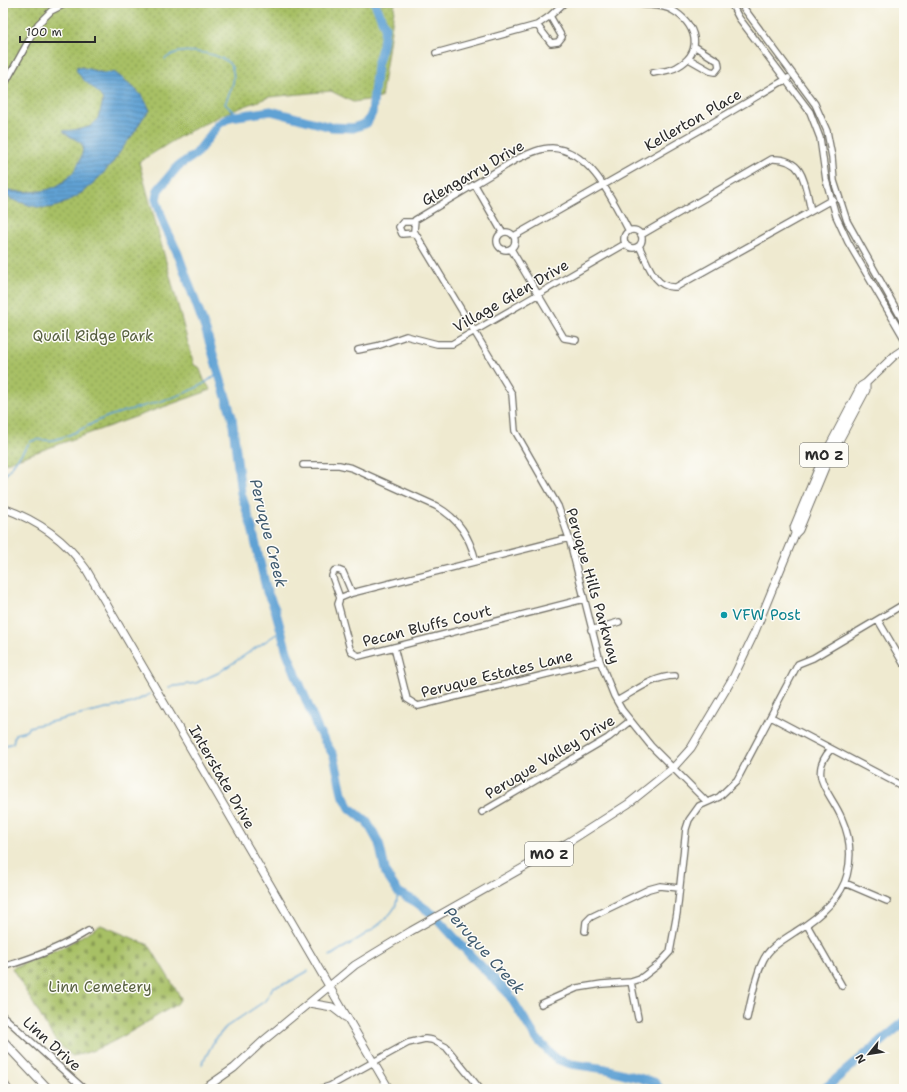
<svg xmlns="http://www.w3.org/2000/svg" width="907" height="1092" font-family="'Shantell Sans',sans-serif">
  <defs>
    <pattern id="cemetery-stones" width="16" height="16" patternUnits="userSpaceOnUse"><rect width="16" height="16" fill="#a7c065"/><path d="M2 7V4a2 2 0 0 1 4 0v3zM10 15v-3a2 2 0 0 1 4 0v3z" fill="#889c53"/></pattern>
    <pattern id="park-dots" width="8" height="8" patternUnits="userSpaceOnUse"><rect width="8" height="8" fill="#a7c065"/><path d="M2 2h.1M6 6h.1" fill="none" stroke="#889c53" stroke-width="1.8" stroke-linecap="round"/></pattern>
    <pattern id="water-rules" width="6" height="5" patternUnits="userSpaceOnUse"><rect width="6" height="5" fill="#60a2d4"/><path d="M0 2.5h6" fill="none" stroke="#4f84ac"/></pattern>
  </defs>
  <rect width="100%" height="100%" fill="#fdfcf7"/>
  <filter id="ink" filterUnits="userSpaceOnUse"><feTurbulence type="fractalNoise" baseFrequency=".025" numOctaves="2"/><feDisplacementMap in="SourceGraphic" scale="8" xChannelSelector="R" yChannelSelector="G"/><feConvolveMatrix kernelMatrix="1 2 1 2 8 2 1 2 1" color-interpolation-filters="sRGB"/></filter>
  <filter id="wash" filterUnits="userSpaceOnUse"><feTurbulence type="fractalNoise" baseFrequency=".012" numOctaves="4" result="noise"/><feDisplacementMap in="SourceGraphic" scale="16" xChannelSelector="R" yChannelSelector="G"/><feGaussianBlur stdDeviation="0.9" result="paint"/><feColorMatrix in="noise" values="0 0 0 0 0 0 0 0 0 0 0 0 0 0 0 0 0 1.4 0 .05"/><feComposite in="paint" operator="in"/></filter>
  <g filter="url(#wash)">
    <rect width="100%" height="100%" fill="#efead0"/>
    <path fill="url(#cemetery-stones)" stroke="#697648" d="M101,925L149,945L181,998L177,1004C147,1021 106,1051 72,1056L55,1040L12,968L65,946Z"/>
    <path fill="url(#park-dots)" stroke="#697648" d="M3,3H395L381,98L353,102L331,91L269,97L224,114L184,134L139,162L194,365L199,367L204,380L211,390L3,464Z"/>
    <path fill="url(#water-rules)" stroke="#466680" d="M77,66L104,73L114,72C127,81 146,96 150,111C141,117 138,129 131,137C124,145 119,154 113,162C99,180 69,208 46,208C34,208 21,202 10,199L5,191C18,191 33,193 46,190C66,185 82,167 83,146C79,139 69,138 63,131C92,128 97,129 103,100C96,87 84,84 76,70Z"/>
    <g fill="none" stroke-linecap="round" stroke-linejoin="round">
      <path stroke="#60a2d4" stroke-width="1.5" d="M165,59C168,57 170,55 173,54C186,48 226,53 232,68C237,81 229,93 225,104L237,115
        M3,478L30,442C38,437 45,442 53,440C73,436 87,425 104,418C138,405 196,398 219,371
        M169,687L196,683L218,673L281,631
        M3,746L13,743L15,734L26,731L29,727L132,703L150,694
        M330,956C348,944 384,927 395,907C397,903 397,897 398,892
        M202,1064L214,1041L226,1027L265,1001L273,987L287,983L308,971"/>
      <path stroke="#60a2d4" stroke-width="9" d="M375,3L385,27L383,45L377,65L372,113L367,123L353,128L331,127L271,111L230,117L219,124L196,154L178,166L158,190L156,199L164,224L178,254L206,331L232,417L241,493L252,528L267,592L275,609L287,652L318,730L334,756L342,793L350,808L367,822L379,843L386,874L398,892L416,902L434,915L472,957L508,993L536,1038L556,1059L571,1064L606,1069L654,1082L660,1089
        M824,1089L904,1022"/>
    </g>
  </g>
  <g filter="url(#ink)">
    <g fill="none" stroke-linecap="round" stroke-linejoin="round">
      <g stroke="#706e65" stroke-width="8">
        <path id="minor" d="M636,3C648,6 662,4 672,10C696,23 705,52 677,67C671,71 661,71 653,73
          M731,3L739,18L810,112L820,138L826,180L836,216L848,242L904,338
          M740,3L815,104L827,131L832,157L834,181L847,221L904,323
          M537,25L551,43L558,42L562,37L550,16
          M436,53L537,25L550,16L564,3
          M689,59L710,71L715,72L719,67L718,61L694,46
          M3,87L38,24L51,11L67,3
          M475,185L502,232
          M414,222H403L399,227L402,234L415,233
          M624 239a9 9 0 1 1 18 0a9 9 0 1 1-18 0Z
          M629,231C613,201 591,150 552,148C540,148 528,154 517,159L415,220L414,231L512,394L515,431L558,506L569,538L600,661L614,696L622,710L651,746L707,802
          M497 241a9 9 0 1 1 18 0a9 9 0 1 1-18 0Z
          M641,235L772,159C805,158 805,185 811,211
          M514,236L700,130L788,78
          M639,246C648,263 654,289 676,287L833,199
          M511,249L564,338L576,340
          M358,350L377,346L406,336L437,344H452L625,244
          M303,465H339L352,468L436,506C459,519 469,536 476,561
          M569,538L352,593L340,598L338,604L350,649L353,653L359,656L584,599
          M340,598L332,576L334,571L338,570L343,572L352,593
          M878,620L903,663
          M591,630L619,622
          M394,647L407,699L418,706L600,661
          M617,701C635,691 654,676 675,676
          M771,717L904,787
          M482,812L608,738L630,721
          M845,883L887,901
          M807,925L842,986
          M585,931L586,922L591,917L649,889L660,886L679,888
          M3,967C33,958 61,948 88,931
          M631,982L638,1018
          M541,1004L577,988L602,984L631,982L640,979L658,965L670,952L677,913L686,829L689,820L699,806L719,797L737,780L798,664L813,658L904,604
          M3,1016L84,1089
          M747,1018C751,1001 757,967 767,954C773,945 786,938 795,932C816,919 841,900 847,875C852,856 850,837 842,819C832,793 806,777 831,749
          M320,1089L330,1086L408,1043L425,1039L432,1040L446,1047L480,1089"/>
      </g>
      <g stroke="#706e65" stroke-width="9">
        <path id="major" d="M3,508C37,520 65,539 86,569L389,1089
          M795,534L794,527L821,462L861,386L866,383L895,355L904,349
          M309,1003L332,1007L345,1017
          M204,1089L234,1068L263,1041L355,965L411,931L567,843L628,804L673,768L691,748L734,676L754,634L795,534L799,530L826,465L866,390V383"/>
      </g>
      <g stroke="#706e65" stroke-width="10">
        <path id="highway" d="M3,1041L48,1089
          M3,1083L7,1089"/>
      </g>
      <use href="#minor" stroke="#fff" stroke-width="5.5"/>
      <use href="#major" stroke="#fff" stroke-width="7"/>
      <use href="#highway" stroke="#fff" stroke-width="8"/>
    </g>
  </g>
  <circle fill="#0f9aa8" stroke="#fdfcf7" stroke-width="1.5" cx="724" cy="615" r="4"/>
  <g text-anchor="middle" stroke-width="3" stroke-linejoin="round" paint-order="stroke">
    <g fill="#fdfcf7" stroke="#6a6a68" stroke-width="1">
      <rect x="800" y="443" width="48" height="24" rx="3"/>
      <rect x="525" y="842" width="48" height="24" rx="3"/>
    </g>
    <g font-size="14" font-weight="bold" fill="#2b2b2b">
      <text x="824" y="460">MO Z</text>
      <text x="549" y="859">MO Z</text>
    </g>
    <g font-size="15" fill="#2b2b2b" stroke="#fdfcf7">
      <text transform="translate(693 120) rotate(-30)" y="5">Kellerton Place</text>
      <text transform="translate(473 173) rotate(-30)" y="5">Glengarry Drive</text>
      <text transform="translate(511 296) rotate(-30)" y="5">Village Glen Drive</text>
      <text transform="translate(593 586) rotate(74)" y="5">Peruque Hills Parkway</text>
      <text transform="translate(427 626) rotate(-14)" y="5">Pecan Bluffs Court</text>
      <text transform="translate(497 674) rotate(-14)" y="5">Peruque Estates Lane</text>
      <text transform="translate(550 757) rotate(-31)" y="5">Peruque Valley Drive</text>
      <text transform="translate(222 777) rotate(60)" y="5">Interstate Drive</text>
      <text transform="translate(52 1044) rotate(42)" y="5">Linn Drive</text>
    </g>
    <g font-size="15" fill="#565f3f" stroke="#fdfcf7">
      <text x="93" y="341">Quail Ridge Park</text>
      <text x="100" y="992">Linn Cemetery</text>
    </g>
    <g font-size="15" fill="#0d838f" stroke="#fdfcf7" text-anchor="start">
      <text x="732" y="620">VFW Post</text>
    </g>
    <g font-size="16" font-style="italic" fill="#405b6f" stroke="#fdfcf7">
      <text transform="translate(269 533) rotate(76)" y="6">Peruque Creek</text>
      <text transform="translate(485 950) rotate(48)" y="6">Peruque Creek</text>
    </g>
  </g>
  <rect width="907" height="1092" fill="none" stroke="#fdfcf7" stroke-width="16"/>
  <g transform="translate(869 1054) rotate(240)" stroke="#fdfcf7" stroke-width="3" paint-order="stroke">
  <path d="M0-3L7 15L0 10L-7 15Z" fill="#2b2b2b"/>
  <text y="-6" font-size="11" font-weight="bold" text-anchor="middle" fill="#2b2b2b">N</text>
  </g>
  <path d="M20 36v6h75v-6" fill="none" stroke="#2b2b2b" stroke-width="2"/>
  <text x="26" y="36" font-size="12" fill="#2b2b2b" stroke="#fdfcf7" stroke-width="3" paint-order="stroke">100 m</text>
</svg>
